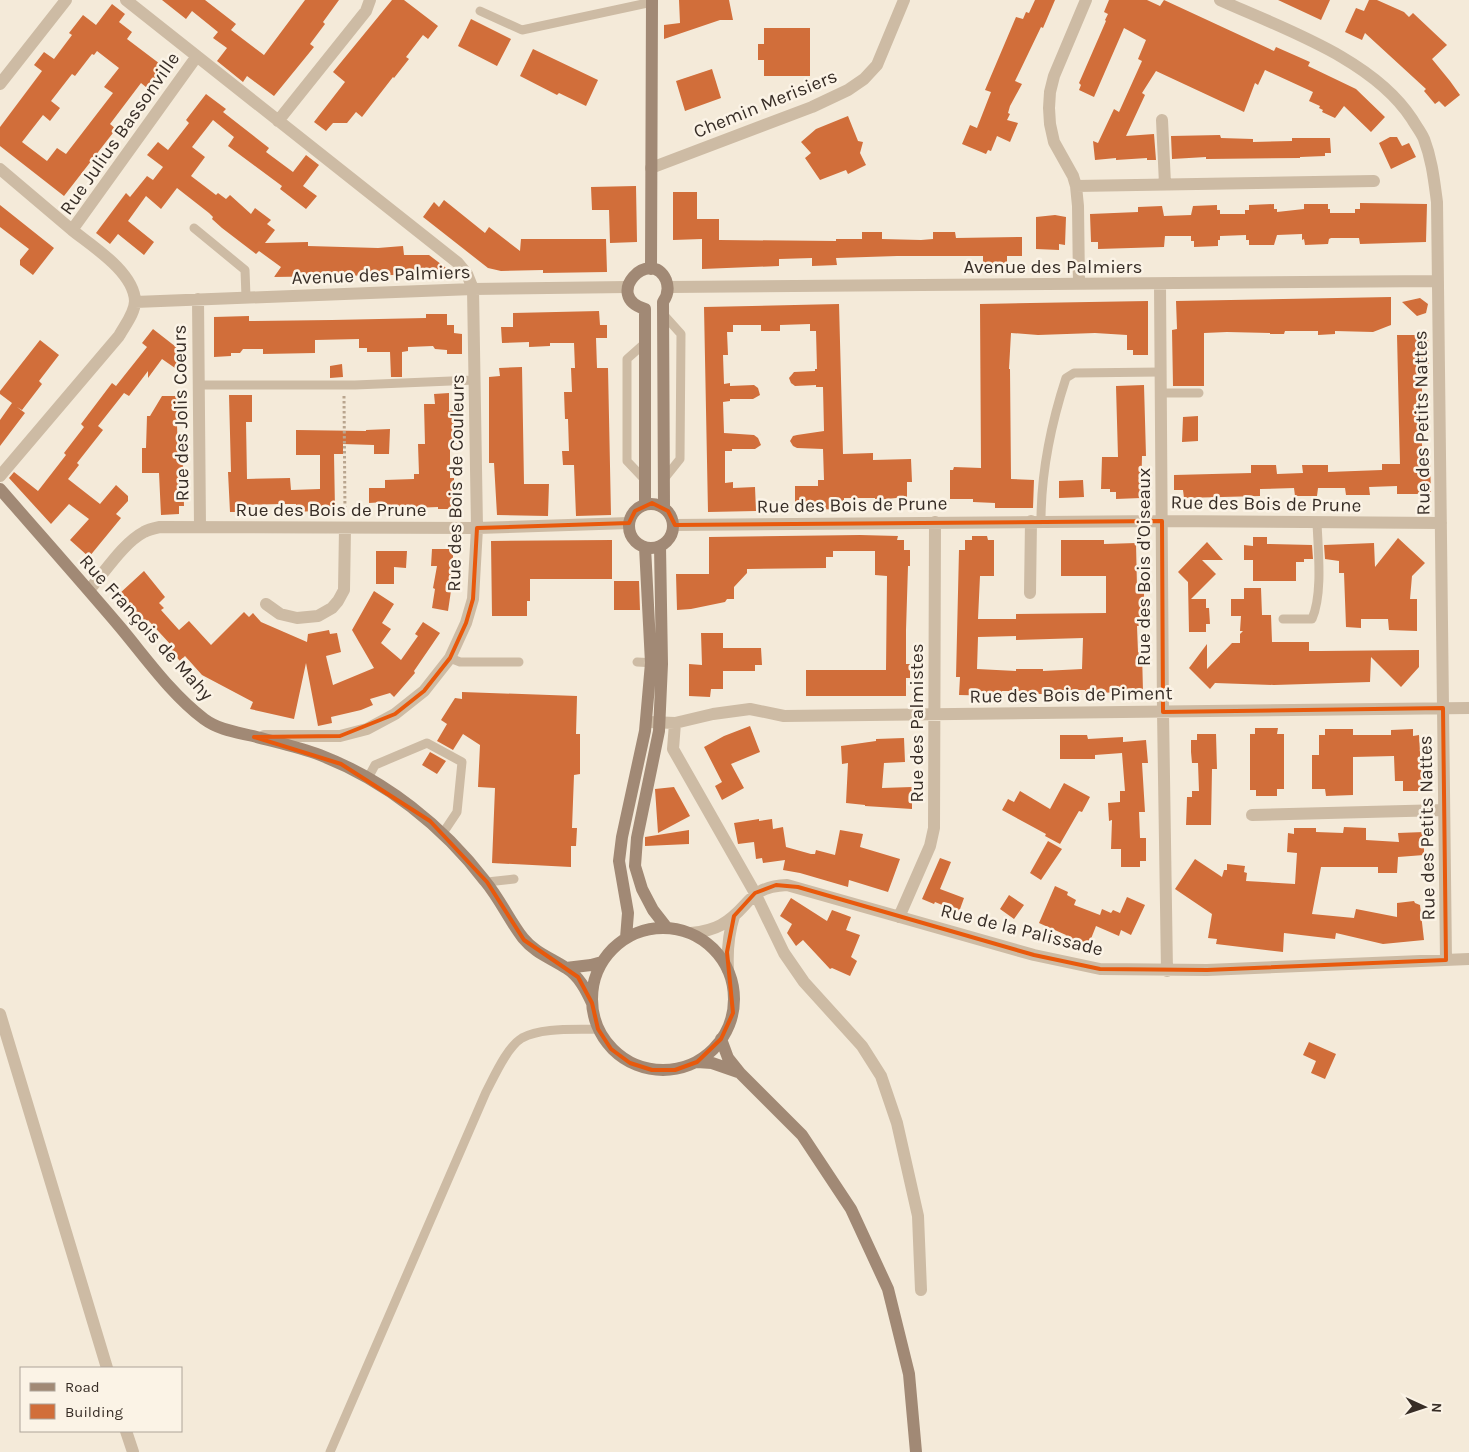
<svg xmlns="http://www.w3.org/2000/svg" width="1469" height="1452" font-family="Karla,sans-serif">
  <rect width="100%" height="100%" fill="#f4ead9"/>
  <path fill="#d16e3a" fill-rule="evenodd" d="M162,0H205L236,24L231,30L264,55L305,0H339L323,22L325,24L310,44L314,47L274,96L247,76L243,82L217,61L227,48L213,38L218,32L192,11L186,19Z
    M392,0H404L438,26L428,39L423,35L406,57L409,59L394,78L393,77L362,117L356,112L347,123H333L326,131L314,122L345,82L333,72Z
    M679,0H729L733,20H720L664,39V25L680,23Z
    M1035,0H1055L1043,28L1041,27L1015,81L1022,84L1010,106L1008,113L1010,114L1007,120L1018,123L1010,142L997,136L991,151L988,150L986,154L962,144L970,125L977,128L991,92L985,90L1016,17L1023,19L1026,12L1029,13Z
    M1109,0H1147L1160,6L1164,0L1274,51L1276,47L1310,62L1308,66L1356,89L1385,117L1371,132L1344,106L1335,118L1322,112L1323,110L1319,108L1320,106L1309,101L1313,92L1265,70L1258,85L1255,83L1244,112L1156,71L1142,93L1145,95L1126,136L1154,134L1156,160H1147V158L1116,160V158L1095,160L1093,141L1098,143L1114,109L1119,112L1142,61L1138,59L1146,40L1124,28L1094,97L1079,90L1081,85L1079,83L1106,21L1105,20L1108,14L1104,12Z
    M1278,0H1330L1321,20Z
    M1369,0H1377L1404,12L1409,17L1413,13L1447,45L1432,59L1450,81L1460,95L1445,107L1439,101L1435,104L1424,91L1426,89L1365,33L1362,40L1345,32L1356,8L1364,11Z
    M112,4L125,14L119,22L132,32L127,39L168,70L152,92L141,83L110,124L116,129L64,196L0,146V127L42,71L34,65L44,52L54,59L72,35L69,33L83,15L96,25ZM97,51L119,68L104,87L113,93L66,154L57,148L47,161L22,142L43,115L50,121L60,108L51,101L72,74L75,76L92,54L94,55Z
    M471,19L511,39L497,66L458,46Z
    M764,28H810V76H764V60H758V44H764Z
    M533,49L598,80L586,106L559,93L557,95L520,76Z
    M712,69L721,98L685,111L676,81Z
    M206,94L226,109L223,112L269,148L266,152L293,172L306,155L319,165L303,186L317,196L306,209L280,189L282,186L228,146L234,137L213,120L192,147L205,157L191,176L216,195L218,193L226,199L230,195L251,214L255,208L271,220L267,224L275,230L265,243L308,242V246L378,248L403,246L404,255H429L454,274L274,277L281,267L259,251L256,254L222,228L212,219L213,217L209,213L177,188L161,209L146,196L128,221L154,242L144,255L118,234L110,244L96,233L126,193L130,197L147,176L153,180L163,167L147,155L158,142L168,150L189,123L186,120Z
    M848,116L858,141L863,142L860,153L866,165L848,174L846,170L820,180L805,158L811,153L801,142L816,129Z
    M1220,135L1221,138L1253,139V142L1292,141V138H1330L1331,153H1325V156L1300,157V158L1206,159V157L1172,159L1171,136Z
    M1390,137H1397L1402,146L1409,143L1416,157L1391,169L1379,143Z
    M636,186L637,242L610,243L609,210H592L591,187Z
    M673,192H697V219H719V240L836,241V239H862V232H882V239L921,240L933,239V232H955L956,238L1022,237V256H1007V264H983V256H897L836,258L837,265L812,266V258L779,259V266L702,269V239L673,240Z
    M444,200L485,233L489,227L520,251L521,239H606L607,272L543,273V270L501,271L488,268L423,217L434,202L439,207Z
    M1360,203L1427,204L1426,242L1360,244L1359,238H1331L1329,239L1328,244L1305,245L1304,239L1302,240V234L1277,235L1274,245H1249V240H1246V235L1220,236V240H1218V246L1194,247V241H1191V236H1165L1164,247L1098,249V242H1091L1090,214L1138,212V207L1162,206L1164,216L1191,215L1193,206L1217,205V210H1220V214H1245V210H1249V205L1274,204V209H1277V212L1304,209V204H1328V209H1330V213H1355V209H1360Z
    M0,205L54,248L33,275L20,265V260L29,249L0,227Z
    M1055,215L1066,217L1065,245L1059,244V250L1036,249V217Z
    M1391,297V325L1373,332L1335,331V334L1318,335V331H1285L1284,334H1270V333L1227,332L1204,333V386H1173L1172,330L1177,329L1176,301Z
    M1420,298L1428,304L1426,313L1417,316L1402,302Z
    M1148,301V355H1133V350H1127V335L1095,333L1038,335L1011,333L1009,369H1010L1011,479L1034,480L1033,508H995V503L973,502V499H950V470H953L954,467L981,468L980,304Z
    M839,304L843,454L873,453V460L911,459L912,482H907V497L875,500V498H844V509L795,510V486H818V480H824L823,449L797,448L793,446L790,441L793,436L797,435L824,431L823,387H816V385L795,386L791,383L789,378L794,372L815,371V369H817L816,331H810V324L780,325V331H761V325H733V332H727L728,355H723L724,384L730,383V386L754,385L758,388L760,395L753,399H730V401L723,402L724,433L754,435L758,438L761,445L755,449H732V451H725V483L733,482V488L755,487L756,511L708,512L704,307Z
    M599,311L600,325H607V338H596L597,368H608L611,515L576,516L574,465H563L562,451H569L568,419H565L564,392H572L571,368H575L574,343H550V346L529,347V342L502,343L501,327H513V313Z
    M426,314H447V325H454V333L462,334V354H447V350L435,349L433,346L408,347V351L402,352V377H391L390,352H367V348H359V339L315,340V353L263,354V349H243L240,353H231V356L214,357V317L249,316V321L332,320L426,318Z
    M153,329L185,354L175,368L162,359L148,378V371L129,396L124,393L98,426L103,430L77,463L79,465L68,479L100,504L116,485L128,496V501L116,514L121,518L89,557L70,540L89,519L69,504L51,524L9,478L14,472L38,491L66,455L64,453L84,427L81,424L112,383L116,386L147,347L142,343Z
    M1397,335H1428L1429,378H1422V444L1423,462H1430L1431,494H1397V486L1369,487L1370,495H1346L1345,488H1318L1317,496H1295L1294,488L1260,489V496L1184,498L1183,490H1174V475L1251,473V465H1276L1277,474L1303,473L1302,465H1328V472L1382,470V464H1400Z
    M40,340L59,355L39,381L42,384L22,410L17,407L25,413L0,446V420L12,403L0,394V391Z
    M342,364L343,377L330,378V366Z
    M522,367L524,484H549L548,516L497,515L494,463H489V377L500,376L499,368Z
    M1144,385L1146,456H1142L1141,498L1116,499V492H1110V489H1101L1102,457H1118L1116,386Z
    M449,393V411L457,410V444H450V478H454V509H438V507L385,509V502L369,503V488H385V480L414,479V474H419L418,444H425L424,404H435L434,394Z
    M229,395H252V422H246L247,479L290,478L291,490L320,489V455H296V430L366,431V430L390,429L389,454H374V445L343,444V454H334L335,510L296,512V504H280L245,505V512H230L228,472H231Z
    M162,396H182L183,424H177L178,463H183L184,506H179V514L161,515L159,473H142V448H146L147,416H150Z
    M1198,416V441L1182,442L1183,417Z
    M1083,480L1084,497L1059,498V481Z
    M860,535L898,536L897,540H904V550H910V566H908L906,630V664H910V678H906V696H806V670H886L887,576L875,575V551H833V557H826V568L747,569V573L734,587V599H727L725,602L691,609L677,610L676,574H709V537Z
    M972,536H987L988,540H994V576H980L978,619H1016V614L1106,613V576H1061V540H1104V544L1136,543L1137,588H1144V615H1142V626H1137L1138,652H1142L1143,692L1085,693V690H1044V694H1027V691H1002V696L959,695L960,677H956L959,550H965V540H972ZM1016,636V640L1083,638L1082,669L1043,671V669H1016V671L977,669L978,637Z
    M1253,537H1267V544L1312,545L1313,559H1304V562H1296V581H1253V560H1244V545L1253,546Z
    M1398,538L1425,563L1412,576L1410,599H1417V631L1389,630L1388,619H1361V628L1346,627L1344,573H1339V561L1325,559L1324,545L1374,543L1375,567Z
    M612,540V579H530V601H527V616H492L491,541Z
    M1207,542L1223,560H1202L1216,574L1191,599H1206V608H1209L1210,624H1206V632H1189L1188,582L1178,572Z
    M432,549H453V577L448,611L432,608L435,589L433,588L437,566H431Z
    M376,551H407L406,568L394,567V584H376Z
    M144,571L165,597L159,603L164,608L161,610L179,630L189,621L211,645L244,612L249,617L253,613L261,622L307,642L308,634L329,630L330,634L337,633L341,652L326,656L333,685L374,668L352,630L374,591L394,604L382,623L391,629L381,643L401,660L418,636L415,634L423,622L440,633L414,671L415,673L394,697L390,693L370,699L373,705L361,710L331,717L332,723L318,726L306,663L294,719L250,709L253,702L202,675L185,656L180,661L168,648L171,645L148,620L144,624L119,594Z
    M614,581H639L640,610H614Z
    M1244,588H1261L1262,615H1271L1272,642H1309V651H1321L1419,650V667L1401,687L1371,657L1370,682L1274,685L1215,683L1210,689L1189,668L1207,644V669L1232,643H1240V634L1243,631H1240L1241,616H1231V599H1244Z
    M701,633H723V648H761L762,665H755V671H723V689H711L710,697L689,696V664L702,665Z
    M462,692L577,696L576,734H580V774L574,775L572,828H577L576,846H571V867L492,863L495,788L478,787L480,745L463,734L453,750L437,741L447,724L441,720L455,698L462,699Z
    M750,726L760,752L731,764L744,788L722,800L715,786L722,782L704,747L724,736Z
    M1255,728H1278L1277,734H1284V789H1277V796H1256V790H1250V734H1255Z
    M1325,729H1353V735H1391V730L1413,729V736L1419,735L1421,770H1427V791H1403V781H1395L1394,756L1353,757V795L1326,796L1325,789H1312V755H1319V735H1325Z
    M1197,734H1216L1217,769H1212L1211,825H1186L1187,797H1192V791H1199L1198,763H1192L1191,752V740H1197Z
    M1060,735H1087L1088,739L1123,737V742L1146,740L1148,763H1142L1145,812H1139L1140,838H1146V861H1140V867H1121V849H1111L1112,820L1109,821L1108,803L1120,802V791H1125L1122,753L1095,755V759H1060Z
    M904,738L905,762L884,763L882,788L912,787V809L865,806V805L846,803L848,763L842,764L841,746L876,741V739Z
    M430,752L446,761L437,774L422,765Z
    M1064,783L1090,797L1082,812L1079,811L1060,844L1045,836L1046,834L1002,810L1008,799L1014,802L1020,791L1050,809Z
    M674,787L690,816L658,833L655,789Z
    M759,819V821L772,819L773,829L783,827L786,847L811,854H815L816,850L835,855L840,830L863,834L860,847L900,859L888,892L849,880L848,887L800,873L783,870L785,860L763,863L762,858L756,859L754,842L738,844L734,823Z
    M1344,827L1366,828V840L1399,842L1398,833L1424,832V855L1398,857L1397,873H1378V867H1321L1312,914L1354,918L1356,909L1397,917V903L1414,901L1415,903L1420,905L1424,940L1383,944L1336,933L1335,939L1284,933L1283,952L1216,944L1217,939L1208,938L1212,914L1175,889L1195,859L1222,877L1224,870H1227V864L1245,866L1244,872L1247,873L1246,881L1295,884L1297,853L1287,852L1288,833L1294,834V828H1316V832L1343,833Z
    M689,830V844L645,846V837Z
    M1048,841L1062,849L1041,880L1030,873Z
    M940,858L951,862L940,889L964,898L959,912L935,902L934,904L922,899Z
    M1055,886L1068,892L1067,895L1076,900L1074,905L1100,915L1099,918L1102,909L1111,913L1113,910L1120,913L1127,897L1145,905L1131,935L1121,930L1119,936L1096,926L1087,949L1064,939L1066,935L1039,923Z
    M1009,895L1024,905L1014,919L1000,909Z
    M791,898L827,921L832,910L851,917L846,930L860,935L851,957L857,961L850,976L832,968L830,969L803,940L796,946L787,933L792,924L780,916Z
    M1309,1042L1336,1054L1325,1079L1311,1073L1316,1061L1303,1055Z"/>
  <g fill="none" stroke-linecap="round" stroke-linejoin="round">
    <path stroke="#b9a58e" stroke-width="3" stroke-dasharray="2.5 2.5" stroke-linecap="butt" d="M344,396L345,514"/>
    <path stroke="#cdbba4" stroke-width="9" d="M480,11L522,30L652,2
      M194,228L245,270L246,297
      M663,314L681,334L680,459L664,479
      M645,343L627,359V461L645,480
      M199,385H355L475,380
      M1161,393H1199
      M1041,521C1041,472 1051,424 1066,378L1074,373L1161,372
      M1283,619H1312C1323,594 1318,550 1317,522
      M450,658L460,662H519
      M637,662L656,663
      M368,778L375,765L427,743L462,762L457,812L443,833
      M487,882L514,879
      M330,1452L486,1092C494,1077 507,1047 522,1038C542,1027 576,1030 598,1029"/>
    <path stroke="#cdbba4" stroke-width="12" d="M126,0L458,263L467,274L473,289L477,528L473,599L466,623L450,658L424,691L395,714L367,729L340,736H264
      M1220,0C1284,29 1373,59 1412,119C1416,126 1421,132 1424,139C1432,160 1434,180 1437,202L1446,960
      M1162,120L1165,184
      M278,121L366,11L370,0
      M651,168L812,107L848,90L864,79L877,65L904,0
      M0,169L72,230
      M1076,186L1374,181
      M1079,284L1078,206L1076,186L1073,176L1054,142L1050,124L1049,108L1050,92L1054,76L1086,0
      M1160,284L1163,712L1167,971
      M668,287L1438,281
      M198,299L200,527
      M135,302L473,289L628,287
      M0,476L119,336C125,325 135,313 135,301C134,272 92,246 72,230L197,56
      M674,525L1162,521L1441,523
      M89,590C105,572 123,543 144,532C149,529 155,528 160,527L477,528L629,523
      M1030,593L1031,521
      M266,604L280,614L297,618L318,616L332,608L338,601L344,590L345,528
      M649,722L675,723L713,714L750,709L784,716L1469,708
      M675,723L673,749L755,893L784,953L804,982L862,1046L881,1076L897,1123L918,1216L921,1290
      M1252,815L1444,810
      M899,917L930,846L934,828L935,522
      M691,933C701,932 712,930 721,925C751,908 746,887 787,885L1034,955L1100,969L1207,970L1469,959
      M728,970C727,951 728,935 734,916
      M0,1014L107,1368
      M126,1431L133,1452"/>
    <path stroke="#cdbba4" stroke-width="12" d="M0,84L66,0"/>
    <path stroke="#a18975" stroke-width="12" d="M651,269L652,0
      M0,489C40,535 80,580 120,627C146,658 171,694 204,719C219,730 236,732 253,736C275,742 299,747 320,755C385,780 443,826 485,881C500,899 509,920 523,938C535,953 551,958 566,968C579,976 586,990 592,1003
      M629 526a22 22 0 1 1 44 0a22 22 0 1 1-44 0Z
      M645,504V309C602,296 650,246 666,280C669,288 668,295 663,302L664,507
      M660,546L662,664L659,731L637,838L635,866L642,889L653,910L667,928
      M592 999a71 71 0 1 1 142 0a71 71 0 1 1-142 0Z
      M626,938L628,913L619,861L622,837L645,731L651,663L645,547
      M566,968L591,965L602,962
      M721,1039L728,1058L740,1073L802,1135L851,1209L888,1289L909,1374L916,1452
      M697,1062L712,1063L738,1072"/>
  </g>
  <path fill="none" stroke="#e8590c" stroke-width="4" stroke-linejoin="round" d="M652,503L668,511L675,525L1162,521L1163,712L1443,708L1446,960L1207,970L1100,969L1034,955L798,887L776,885L755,893L734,916L727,952L733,1013L721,1039L697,1062L675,1070H652L630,1063L611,1049L598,1029L592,1003L578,977L524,940L487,882L430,821L341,764L254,737L340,736L395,714L424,691L450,658L466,623L473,599L477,528L629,523L635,511Z"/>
  <g text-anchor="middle" stroke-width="5" stroke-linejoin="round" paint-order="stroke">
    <g font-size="19" fill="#372d26" stroke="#fbf3e6">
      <text transform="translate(765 103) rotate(-22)" y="7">Chemin Merisiers</text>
      <text transform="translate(119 133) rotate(-55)" y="7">Rue Julius Bassonville</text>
      <text x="1053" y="273">Avenue des Palmiers</text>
      <text transform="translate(381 274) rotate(-2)" y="7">Avenue des Palmiers</text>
      <text transform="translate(180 413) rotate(-91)" y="7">Rue des Jolis Coeurs</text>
      <text transform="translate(1421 423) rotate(-91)" y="7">Rue des Petits Nattes</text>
      <text transform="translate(455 483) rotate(-89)" y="7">Rue des Bois de Couleurs</text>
      <text transform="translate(1266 503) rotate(1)" y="7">Rue des Bois de Prune</text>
      <text transform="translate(852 504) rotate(-1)" y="7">Rue des Bois de Prune</text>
      <text x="331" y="516">Rue des Bois de Prune</text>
      <text transform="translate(1143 567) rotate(-90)" y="7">Rue des Bois d'Oiseaux</text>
      <text transform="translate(147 627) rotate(48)" y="7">Rue François de Mahy</text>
      <text transform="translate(1071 694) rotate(-1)" y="7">Rue des Bois de Piment</text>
      <text transform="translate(916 723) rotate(-90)" y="7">Rue des Palmistes</text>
      <text transform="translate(1426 828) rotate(-91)" y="7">Rue des Petits Nattes</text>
      <text transform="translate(1022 929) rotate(14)" y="7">Rue de la Palissade</text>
    </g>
  </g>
  <rect x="20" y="1367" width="162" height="65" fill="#fbf3e6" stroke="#ada499"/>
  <rect x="30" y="1383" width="25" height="8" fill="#a18975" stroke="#ada499"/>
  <text x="65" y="1392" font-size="15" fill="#372d26">Road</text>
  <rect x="30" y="1404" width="25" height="15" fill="#d16e3a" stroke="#ada499"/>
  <text x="65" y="1417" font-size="15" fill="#372d26">Building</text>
  <g transform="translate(1424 1407) rotate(93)" stroke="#fbf3e6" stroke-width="4" paint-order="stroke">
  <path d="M0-4L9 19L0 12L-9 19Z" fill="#372d26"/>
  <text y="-8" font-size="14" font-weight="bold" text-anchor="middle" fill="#372d26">N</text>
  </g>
</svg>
